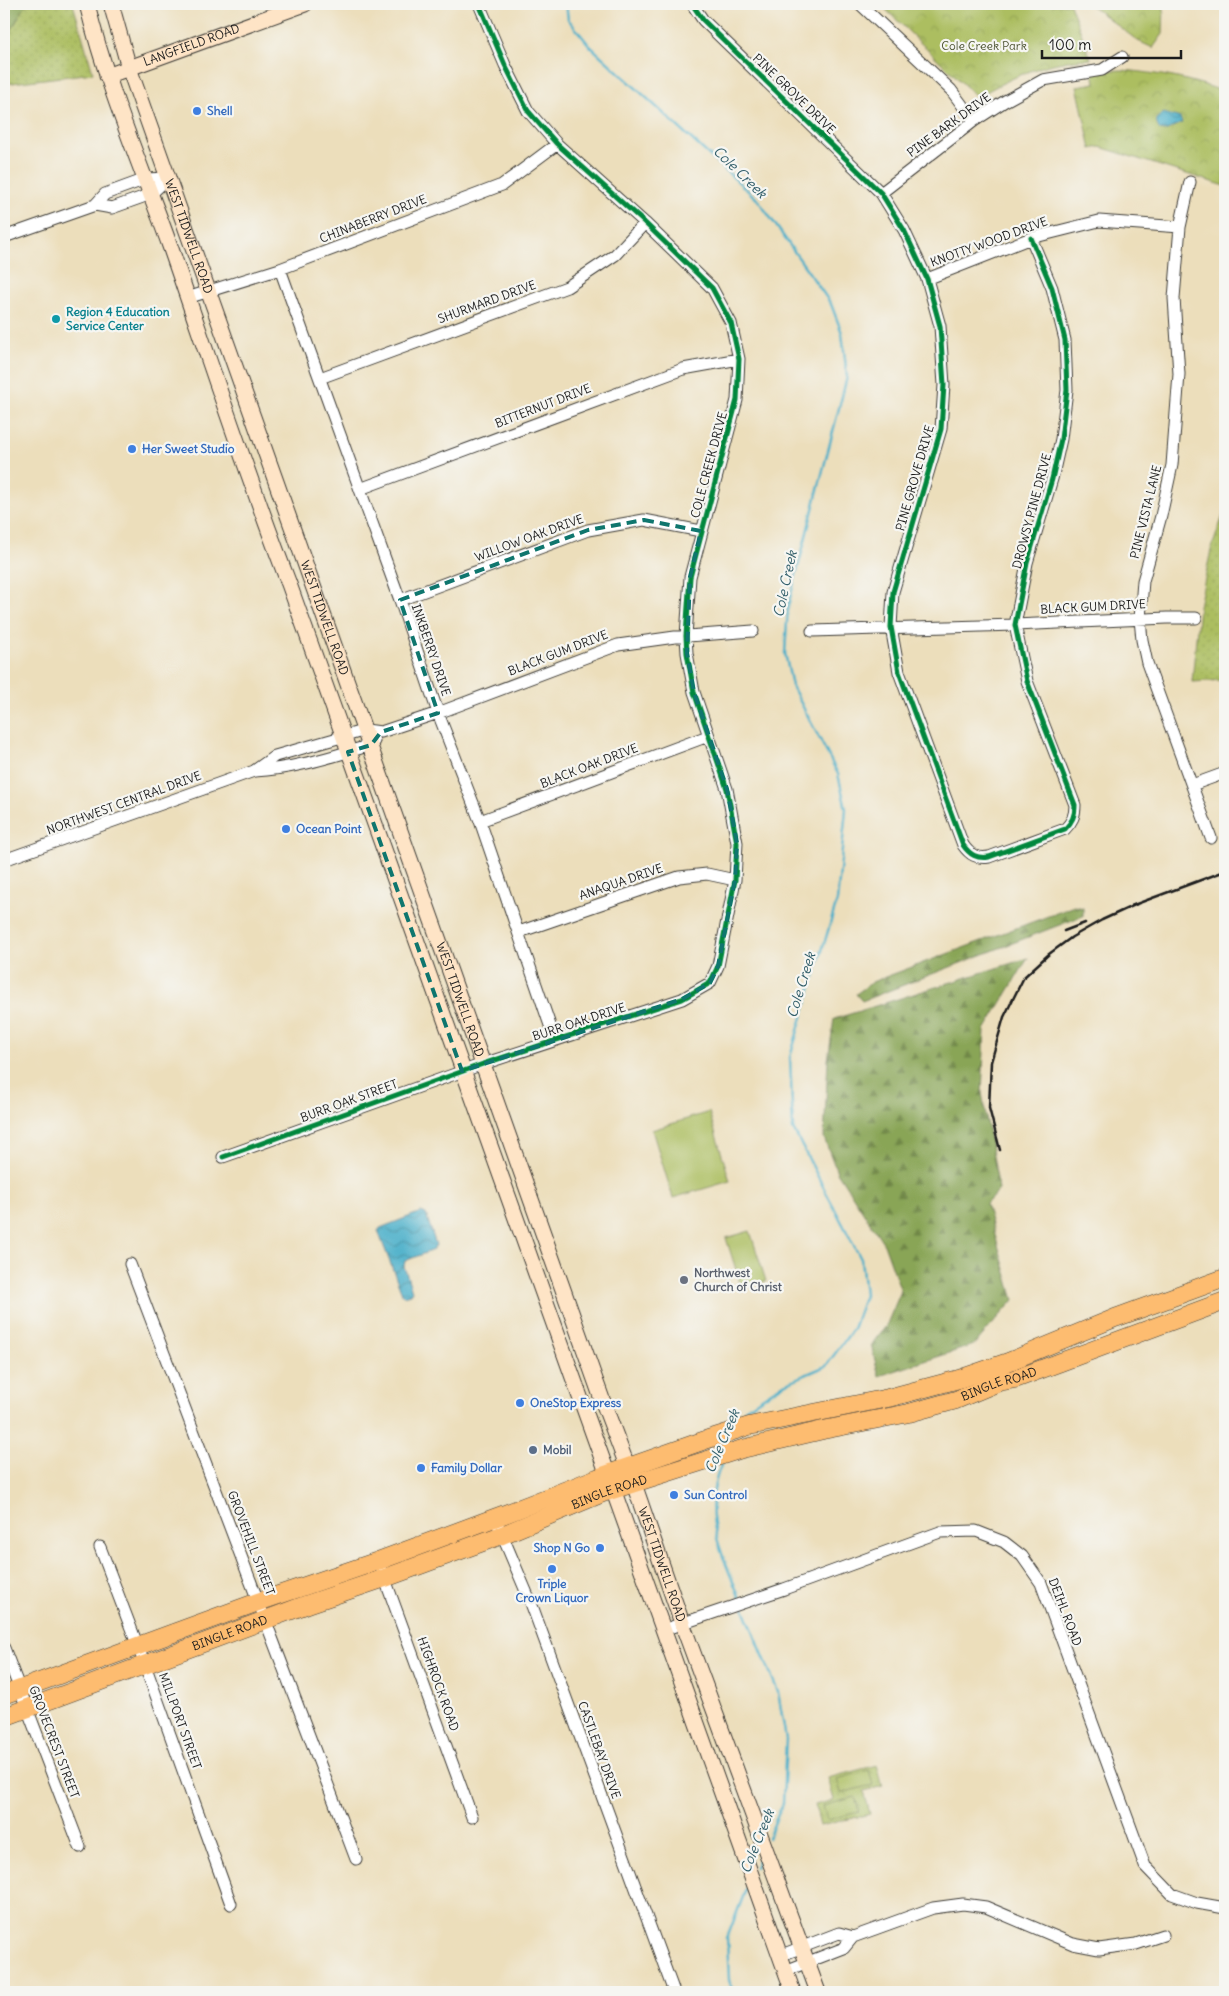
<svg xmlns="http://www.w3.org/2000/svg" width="1229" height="1996" font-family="Delius,sans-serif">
  <defs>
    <pattern id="grass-dots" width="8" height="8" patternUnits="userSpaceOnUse" patternTransform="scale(1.25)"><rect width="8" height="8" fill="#acbe61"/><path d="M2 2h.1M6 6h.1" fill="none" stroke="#93a354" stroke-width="1.8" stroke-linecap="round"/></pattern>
    <pattern id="forest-firs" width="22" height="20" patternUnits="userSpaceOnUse" patternTransform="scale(1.25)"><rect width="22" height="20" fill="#89a557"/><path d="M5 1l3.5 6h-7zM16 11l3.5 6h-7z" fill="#6f8647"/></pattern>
    <pattern id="park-crowns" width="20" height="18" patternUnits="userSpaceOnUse" patternTransform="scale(1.25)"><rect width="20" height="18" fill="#acbe61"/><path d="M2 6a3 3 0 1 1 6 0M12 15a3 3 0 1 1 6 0" fill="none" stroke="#93a354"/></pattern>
    <pattern id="water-waves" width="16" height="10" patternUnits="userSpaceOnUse" patternTransform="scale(1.25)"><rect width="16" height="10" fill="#4aafc9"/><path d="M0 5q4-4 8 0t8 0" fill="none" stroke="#3d8ea2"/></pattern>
  </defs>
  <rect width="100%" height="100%" fill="#f6f6f2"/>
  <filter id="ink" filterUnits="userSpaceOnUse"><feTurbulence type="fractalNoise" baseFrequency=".02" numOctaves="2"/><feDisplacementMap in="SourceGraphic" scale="10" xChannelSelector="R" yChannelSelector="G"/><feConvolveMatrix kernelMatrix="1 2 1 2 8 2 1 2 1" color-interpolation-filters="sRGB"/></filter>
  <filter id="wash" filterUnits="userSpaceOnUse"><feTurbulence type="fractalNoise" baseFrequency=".0096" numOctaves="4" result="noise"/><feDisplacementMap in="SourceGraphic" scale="20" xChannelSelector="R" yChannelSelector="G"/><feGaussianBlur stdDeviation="1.12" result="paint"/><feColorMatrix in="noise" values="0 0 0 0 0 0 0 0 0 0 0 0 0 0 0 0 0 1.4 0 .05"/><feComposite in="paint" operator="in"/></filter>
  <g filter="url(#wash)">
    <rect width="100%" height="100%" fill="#ecdebb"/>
    <path fill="url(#grass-dots)" stroke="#646d3e" d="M26,4H73L93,73L4,84V43Z
      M1225,510V680L1192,682L1199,606L1211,550Z"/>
    <path fill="url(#forest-firs)" stroke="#52603a" d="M4,4H26L4,43Z
      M1075,906L1083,908V916L862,1001L856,994L872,982Z
      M1028,958L985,1030L982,1093L999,1190L986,1204L1014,1300L974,1345L879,1376L871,1345L886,1326L901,1291L884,1244L837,1172L824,1138L828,1060L834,1019Z"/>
    <path fill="url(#park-crowns)" stroke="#646d3e" d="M880,4H1070L1091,59C1048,60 1014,76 977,97Z
      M1089,4H1162L1164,7L1163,34L1153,48L1138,41Z
      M1122,70C1158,73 1191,79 1225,92V186L1100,147L1091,149L1077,86L1095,83L1093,71Z
      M877,1765L883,1786L864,1791L870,1814L820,1826L815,1805L834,1800L828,1778Z"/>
    <path fill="#acbe61" stroke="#646d3e" d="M709,1112L730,1181L673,1198L652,1130Z
      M750,1231L766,1281L742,1289L726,1238Z
      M869,1770L873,1785L841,1793L837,1779Z
      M855,1797L859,1812L827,1820L823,1806Z"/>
    <path fill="url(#water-waves)" stroke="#336672" d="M1164,113L1180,118L1182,123L1165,131L1160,130C1154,122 1156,117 1164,113Z
      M421,1212L426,1214L436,1245L433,1250L405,1261L404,1266L412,1291L410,1294L403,1296L378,1231L380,1228Z"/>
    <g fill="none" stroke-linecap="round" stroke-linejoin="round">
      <path stroke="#4aafc9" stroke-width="2.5" d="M566,4L568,19L590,46L758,200L831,304L842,333L847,377L788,606L785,653L792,686L838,774L846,809L837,901L790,1057L793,1129L861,1259L865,1295L853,1329L826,1366L784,1384L746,1408L740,1422
        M722,1463C699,1514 722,1553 741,1601
        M743,1606L778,1692L786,1739L783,1803L768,1838
        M755,1867L761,1854
        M733,1992L729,1980L727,1938L748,1884"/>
    </g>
  </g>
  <g filter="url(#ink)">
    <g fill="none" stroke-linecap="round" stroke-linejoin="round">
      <g stroke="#3b3934" stroke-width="13">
        <path id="street" d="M692,4L703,20L881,193L904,230L927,279L940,326L944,385L941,429L893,592L891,627L899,672L963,845C970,855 977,859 989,857L1065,829C1072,822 1075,816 1075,805L1027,681L1015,625L1027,563L1052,479L1061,439L1067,390L1065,340L1052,288L1031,238
          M860,4L951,90L974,121
          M1190,182L1180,227L1174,298L1179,374L1172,465L1161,516L1143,581L1140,619L1142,640L1147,663L1211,838
          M881,193L974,121L1005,101L1043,80L1102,70L1122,57
          M95,205L112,208L140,198L151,194L168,178
          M4,237L95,205L105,194L146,179L168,178
          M280,269L400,600L438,713L480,821L555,1040
          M927,279L1031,238L1099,221L1180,227
          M187,298L280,269L502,185L557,144
          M320,378L567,287L615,255L645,223
          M360,489L683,369L739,359
          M400,600L588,530L644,520L701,531
          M812,631L1015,625L1167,618H1196
          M255,771C295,769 333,756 371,745L374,741
          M1192,785L1225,773
          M480,821L708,736
          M4,860L254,771L275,756L366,730L381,732L438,713L618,645L675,637L753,631
          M519,932L679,877L707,874L735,880
          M223,1157L483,1064L682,999L710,983L718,966L735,880L737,843L727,789L694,692L687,653L686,636L690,577L737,400L739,359L731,323L712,288L645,223L557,144L528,111L505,65L479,4
          M130,1264L356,1859
          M495,1518L531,1603L674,1992
          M100,1547L145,1665L231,1904
          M382,1571L472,1817
          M663,1630L784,1589L940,1532L976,1531L1004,1542L1022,1556L1041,1583L1145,1866L1172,1894L1197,1903L1225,1908
          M4,1648L80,1847
          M779,1956L839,1933L853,1937L933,1908L963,1904L986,1907L1073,1944L1099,1949L1136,1944L1163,1935
          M785,1971L844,1948L853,1937"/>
      </g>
      <g stroke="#3b3934" stroke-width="17">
        <g id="secondary">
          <path d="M87,4C107,87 141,166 170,246C209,359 246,473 289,584L793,1992"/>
          <path id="s1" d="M111,4L129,68L603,1402L634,1484L682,1623L818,1992"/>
          <path id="s2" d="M107,76L305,4"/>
        </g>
      </g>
      <g stroke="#3b3934" stroke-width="19">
        <g id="primary">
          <path d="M4,1695L258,1602L378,1561L505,1514L597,1478L711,1438L749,1426L888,1398L959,1379L1008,1362L1115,1318L1225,1278"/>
          <path id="s3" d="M4,1717L308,1604L385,1578L502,1535L603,1493L742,1449L823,1430L909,1413L956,1400L999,1382L1015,1379L1225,1301"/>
        </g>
      </g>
      <use href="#street" stroke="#fff" stroke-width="11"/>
      <use href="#secondary" stroke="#fee4c6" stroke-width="15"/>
      <use href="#primary" stroke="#fdbc70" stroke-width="18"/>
      <path stroke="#1c1c1c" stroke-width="2.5" d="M1131,906L1225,871
        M1064,931L1085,923
        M1000,1150L989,1108L991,1062L1004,1017L1024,977L1049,954L1072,937L1102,920L1137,904"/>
      <g stroke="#f6f6f2" stroke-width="8">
        <path id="cycleway" d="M692,4L703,20L881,193L904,230L927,279L940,326L944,385L941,429L893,592L891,627L899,672L963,845C970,855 977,859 989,857L1065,829C1072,822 1075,816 1075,805L1027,681L1015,625L1027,563L1052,479L1061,439L1067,390L1065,340L1052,288L1031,238
          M223,1157L483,1064L682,999L710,983L718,966L735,880L737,843L727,789L694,692L687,653L686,636L690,577L737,400L739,359L731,323L712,288L645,223L557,144L528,111L505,65L479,4"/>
      </g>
      <use href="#cycleway" stroke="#00873e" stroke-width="5"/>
    </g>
  </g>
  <path fill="none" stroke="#0f766e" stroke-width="4" stroke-dasharray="10 6" stroke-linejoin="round" d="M644,520L701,531L690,577L687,653L694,692L727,789L737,843L735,880L718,966L710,983L682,999L462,1071L348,752L371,745L381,732L438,713L400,600L588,530Z"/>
  <g fill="#3f7fe0" stroke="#f6f6f2" stroke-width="2">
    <circle cx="197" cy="111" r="5"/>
    <circle cx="132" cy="449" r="5"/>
    <circle cx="286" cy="829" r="5"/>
    <circle cx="520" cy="1403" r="5"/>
    <circle cx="421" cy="1468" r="5"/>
    <circle cx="674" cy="1495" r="5"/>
    <circle cx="600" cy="1548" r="5"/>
    <circle cx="552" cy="1569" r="5"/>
  </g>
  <circle fill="#0f9aa8" stroke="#f6f6f2" stroke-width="2" cx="56" cy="319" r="5"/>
  <circle fill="#6b7280" stroke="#f6f6f2" stroke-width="2" cx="684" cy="1280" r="5"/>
  <circle fill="#5c6f8a" stroke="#f6f6f2" stroke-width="2" cx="533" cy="1450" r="5"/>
  <g text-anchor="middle" stroke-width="4.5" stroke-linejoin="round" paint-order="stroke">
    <g font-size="12" fill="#1c1c1c" stroke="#f6f6f2">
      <text dy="4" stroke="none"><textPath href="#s2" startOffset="90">LANGFIELD ROAD</textPath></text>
      <text transform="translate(794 94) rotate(44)" y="4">PINE GROVE DRIVE</text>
      <text transform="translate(949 125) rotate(-36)" y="4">PINE BARK DRIVE</text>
      <text transform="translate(373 219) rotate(-21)" y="4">CHINABERRY DRIVE</text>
      <text dy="4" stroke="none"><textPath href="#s1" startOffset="245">WEST TIDWELL ROAD</textPath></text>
      <text transform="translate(989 242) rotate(-20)" y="4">KNOTTY WOOD DRIVE</text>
      <text transform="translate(487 302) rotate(-20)" y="4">SHURMARD DRIVE</text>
      <text transform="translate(543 406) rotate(-21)" y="4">BITTERNUT DRIVE</text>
      <text transform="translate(709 465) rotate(-75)" y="4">COLE CREEK DRIVE</text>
      <text transform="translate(915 478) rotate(-74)" y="4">PINE GROVE DRIVE</text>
      <text transform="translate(1032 511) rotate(-75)" y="4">DROWSY PINE DRIVE</text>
      <text transform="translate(1146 512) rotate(-76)" y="4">PINE VISTA LANE</text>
      <text transform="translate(529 538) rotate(-20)" y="4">WILLOW OAK DRIVE</text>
      <text transform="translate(1093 607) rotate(-3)" y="4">BLACK GUM DRIVE</text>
      <text dy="4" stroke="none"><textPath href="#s1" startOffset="650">WEST TIDWELL ROAD</textPath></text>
      <text transform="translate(431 650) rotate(71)" y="4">INKBERRY DRIVE</text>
      <text transform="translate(558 653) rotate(-21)" y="4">BLACK GUM DRIVE</text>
      <text transform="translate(589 766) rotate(-21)" y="4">BLACK OAK DRIVE</text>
      <text transform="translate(124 803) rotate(-20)" y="4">NORTHWEST CENTRAL DRIVE</text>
      <text transform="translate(621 882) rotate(-19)" y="4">ANAQUA DRIVE</text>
      <text dy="4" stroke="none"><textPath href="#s1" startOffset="1055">WEST TIDWELL ROAD</textPath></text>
      <text transform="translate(579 1022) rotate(-18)" y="4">BURR OAK DRIVE</text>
      <text transform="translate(349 1101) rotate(-20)" y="4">BURR OAK STREET</text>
      <text dy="4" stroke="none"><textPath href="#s3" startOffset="1051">BINGLE ROAD</textPath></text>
      <text dy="4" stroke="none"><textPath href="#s3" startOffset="646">BINGLE ROAD</textPath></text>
      <text transform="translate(251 1543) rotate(69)" y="4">GROVEHILL STREET</text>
      <text dy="4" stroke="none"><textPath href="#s1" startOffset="1655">WEST TIDWELL ROAD</textPath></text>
      <text transform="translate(1065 1612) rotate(69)" y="4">DEIHL ROAD</text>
      <text dy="4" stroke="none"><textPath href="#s3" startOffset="241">BINGLE ROAD</textPath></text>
      <text transform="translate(438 1684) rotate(70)" y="4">HIGHROCK ROAD</text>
      <text transform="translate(180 1721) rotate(70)" y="4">MILLPORT STREET</text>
      <text transform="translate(54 1742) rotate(69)" y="4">GROVECREST STREET</text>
      <text transform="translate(599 1750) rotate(70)" y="4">CASTLEBAY DRIVE</text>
    </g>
    <g font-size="12" fill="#4e5534" stroke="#f6f6f2">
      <text x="984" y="50">Cole Creek Park</text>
    </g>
    <g font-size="12" font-weight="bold" fill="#366cbe" stroke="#f6f6f2" text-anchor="start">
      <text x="207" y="115">Shell</text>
      <text x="142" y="453">Her Sweet Studio</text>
      <text x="296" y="833">Ocean Point</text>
      <text x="530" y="1407">OneStop Express</text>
      <text x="431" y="1472">Family Dollar</text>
      <text x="684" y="1499">Sun Control</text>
      <text x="590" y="1552" text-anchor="end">Shop N Go</text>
      <text x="552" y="1588" text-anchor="middle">Triple<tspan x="552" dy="14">Crown Liquor</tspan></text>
    </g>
    <g font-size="12" font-weight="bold" fill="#0d838f" stroke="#f6f6f2" text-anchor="start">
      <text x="66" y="316">Region 4 Education<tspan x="66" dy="14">Service Center</tspan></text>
    </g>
    <g font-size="12" font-weight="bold" fill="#5b616d" stroke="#f6f6f2" text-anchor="start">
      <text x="694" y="1277">Northwest<tspan x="694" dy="14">Church of Christ</tspan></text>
    </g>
    <g font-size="12" font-weight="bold" fill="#4e5e75" stroke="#f6f6f2" text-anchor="start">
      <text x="543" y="1454">Mobil</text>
    </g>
    <g font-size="14" font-style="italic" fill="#315e6a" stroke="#f6f6f2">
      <text transform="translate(740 172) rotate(44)" y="5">Cole Creek</text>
      <text transform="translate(785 584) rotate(-78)" y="5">Cole Creek</text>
      <text transform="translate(801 985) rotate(-73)" y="5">Cole Creek</text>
      <text transform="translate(722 1441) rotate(-67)" y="5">Cole Creek</text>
      <text transform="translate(757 1841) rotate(-68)" y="5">Cole Creek</text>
    </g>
  </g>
  <rect width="1229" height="1996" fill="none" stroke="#f6f6f2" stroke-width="20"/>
  <path d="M1042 50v8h139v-8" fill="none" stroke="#1c1c1c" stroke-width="2.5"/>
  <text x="1049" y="50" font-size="15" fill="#1c1c1c" stroke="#f6f6f2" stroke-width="4" paint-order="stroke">100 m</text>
</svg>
